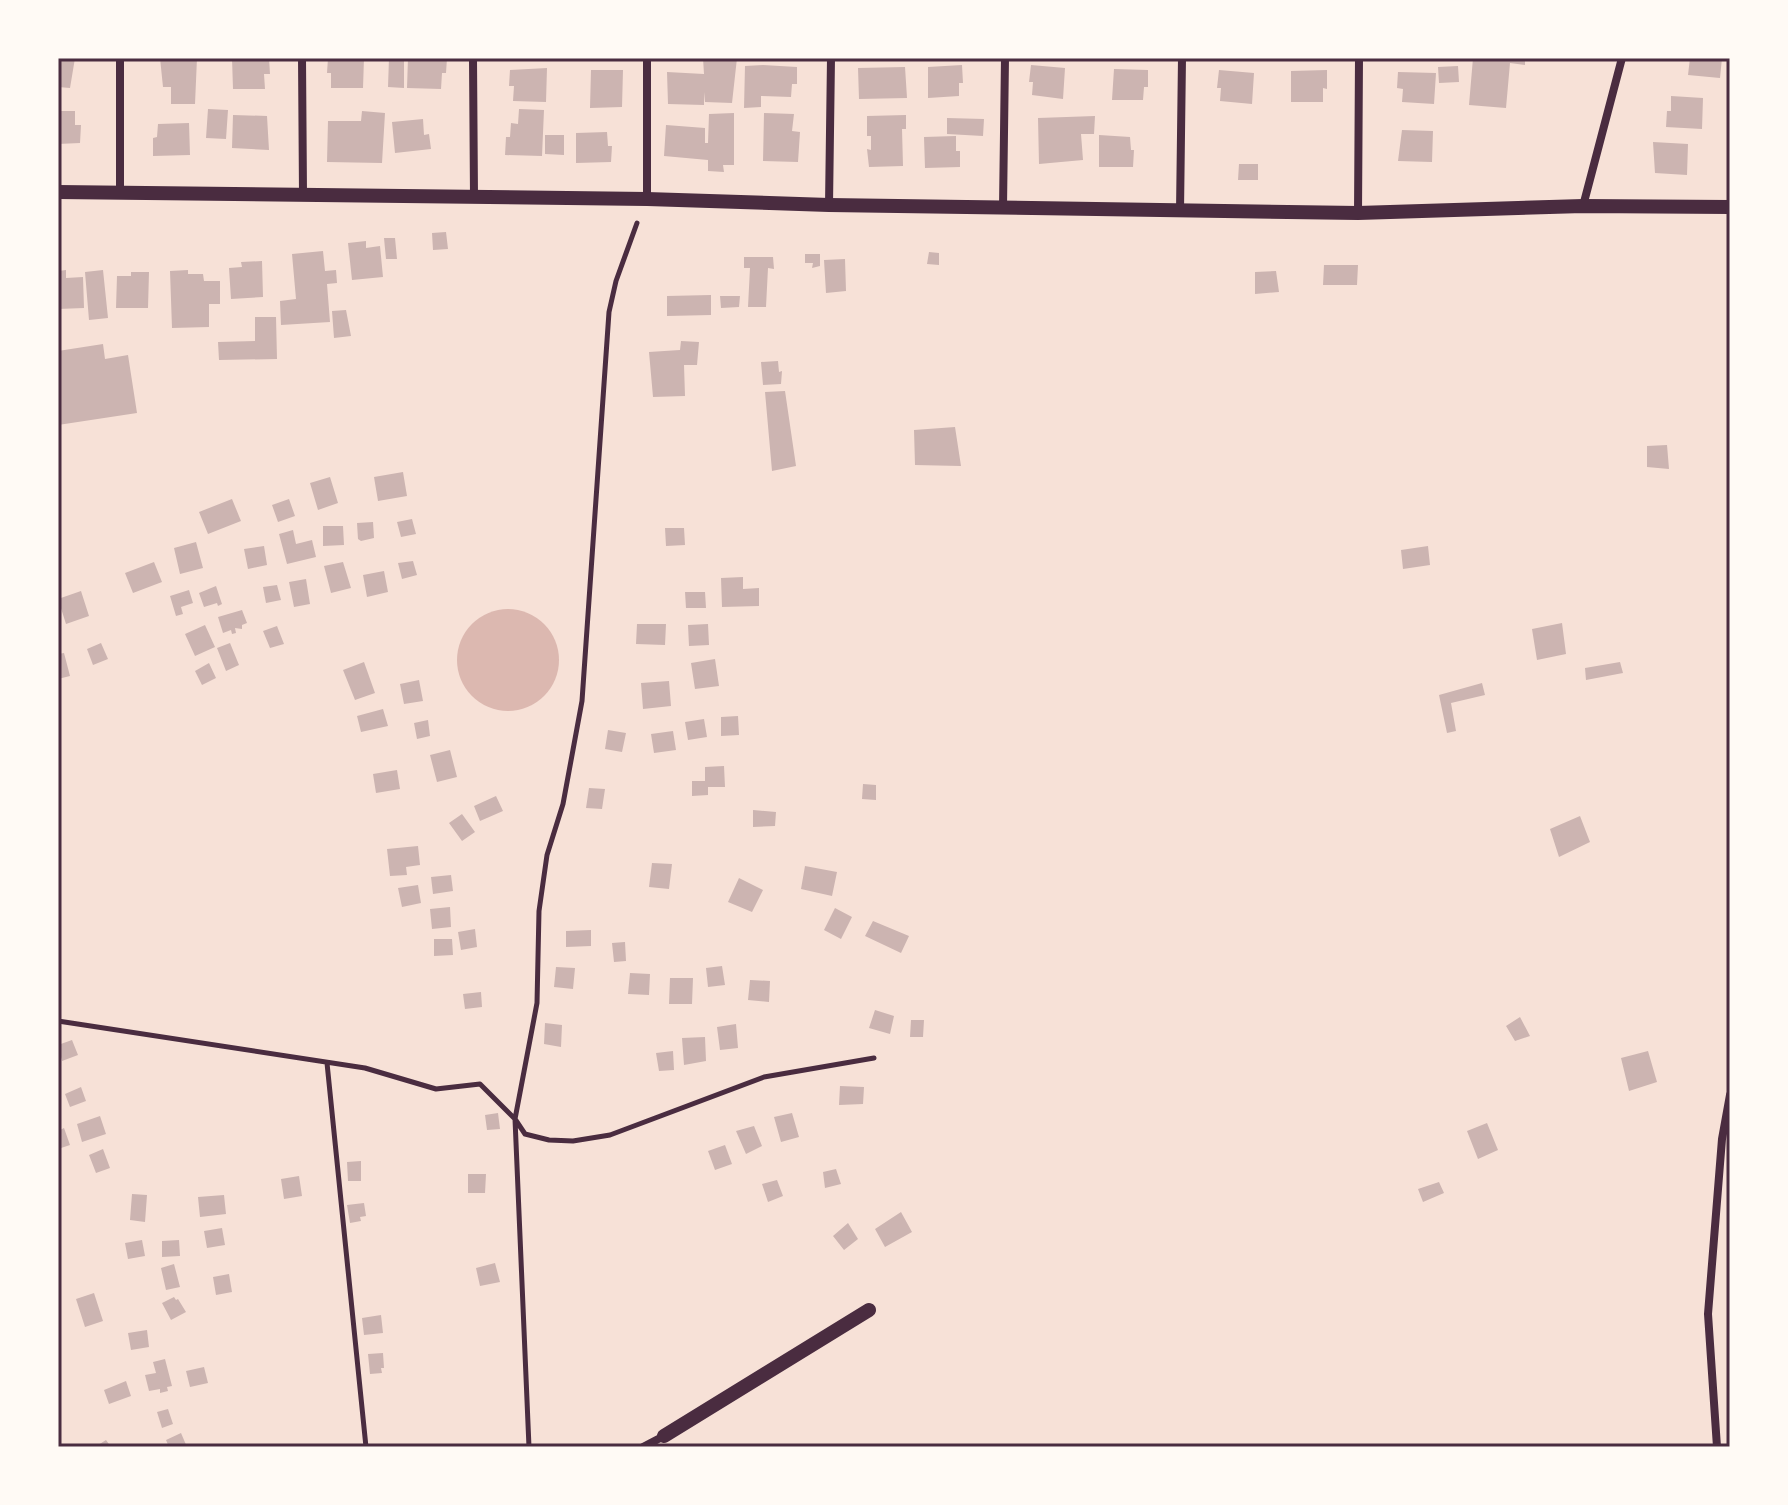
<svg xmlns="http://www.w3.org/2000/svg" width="1788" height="1505" font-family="'Times New Roman',serif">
  <rect width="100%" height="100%" fill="#f7e1d7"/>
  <path fill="#dcb8b0" d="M457 660a51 51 0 1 1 102 0a51 51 0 1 1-102 0Z"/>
  <path fill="#ccb4b1" d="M58,58H75L70,88L58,87Z
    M160,58H197L195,104H171V87H163Z
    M232,58H269L270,74H264L265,89H233Z
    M328,58H364L363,88H331V73H327Z
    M389,58H404V88L388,87Z
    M408,58H447L446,73H442L441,89L407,88Z
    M703,58H737L732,103L705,102L704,92V105L668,104L667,72L704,74Z
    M1473,58H1525V65L1510,63L1506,108L1469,105Z
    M1690,58H1722L1720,78L1688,75Z
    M763,65L797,67V84H792L791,97L761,96V107L744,108L745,66Z
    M962,65L963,83H959V96L928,98V67Z
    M1031,65L1065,68L1063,99L1032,95L1033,82H1029Z
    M1458,66L1459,82L1439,83L1438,67Z
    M905,67L907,98L859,99L858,68Z
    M547,68L546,102L513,101L514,86H509L510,70Z
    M1114,69L1148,70V87H1144L1143,100H1112Z
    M591,70H623L622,107L590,108Z
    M1219,70L1254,73L1252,104L1220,101L1221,88H1217Z
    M1327,70V89L1323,88V102H1291V71Z
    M1398,72L1436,73L1434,104L1402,102L1403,89L1397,88Z
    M1671,96L1703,98L1702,129L1666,127L1667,111H1671Z
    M208,109L228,110L226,139L206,138Z
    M519,109L544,110L542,156L505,155L506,137H510L511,123L518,124Z
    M58,111H75V125H81L80,143L58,144Z
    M362,111L385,113L382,163L327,162L328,121H361Z
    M734,113V165H723L724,172L708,171V160L664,156L666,125L705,128V143H708L709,114Z
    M764,113L794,114L792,131L800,132L798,162L763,161Z
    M233,115L267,116L269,150L232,148Z
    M906,115V129H902L903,166L869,167L867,149L871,150V136H867V116Z
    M1095,116L1094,134H1081L1083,160L1039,164L1038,118Z
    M947,118L984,119L983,136L947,134Z
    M423,119L424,135L429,134L431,149L395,153L392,122Z
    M189,123L190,155L153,156V138L157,137L158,124Z
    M1402,130L1433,131L1432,162L1398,161Z
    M607,132L608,146H612L611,162L576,163V133Z
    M545,135H564V155L545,154Z
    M1099,135L1130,137L1131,150H1134L1133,167H1099Z
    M956,136V151H960V167L925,168L924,137Z
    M1653,142L1688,144L1687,175L1655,173Z
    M1239,164H1258V180H1238Z
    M446,232L448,249L433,250L432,233Z
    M384,238H395L397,259H386Z
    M366,241V248L380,246L383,277L352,280L348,243Z
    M323,251L325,271L336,270L337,283L327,284L330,322L281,325L280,301L296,299L292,254Z
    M929,252L939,253V265L927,264Z
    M805,254H820V266L812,268L813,263H805Z
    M744,257H773L774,269L768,268L766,307H748L750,268H744Z
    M845,259L846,291L826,293L824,260Z
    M262,261L263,297L231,299L229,268L242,267L241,262Z
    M1324,265H1358L1357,285H1323Z
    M66,270V278L83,277L84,308L58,309V271Z
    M103,270L108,318L89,320L85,272Z
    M188,270V274H203L204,281H220V304H209V327L172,328L170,271Z
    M1276,271L1279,292L1255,294V272Z
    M131,272H149L148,308H116L117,276H131Z
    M711,295V315L667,316V296Z
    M720,296H740L739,307L721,308Z
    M346,310L351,336L334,338L332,311Z
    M255,317H276L277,359L219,360L218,342L255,341Z
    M681,341L699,342L697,365H684L685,396L653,397L649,352L680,350Z
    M103,344L105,359L128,355L137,413L58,425V351Z
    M778,361L779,372L782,371L781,384L763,385L761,362Z
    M785,391L796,466L772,471L765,392Z
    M955,427L961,466L915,465L914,430Z
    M1667,445L1669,469L1647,467V446Z
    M403,472L407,496L378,501L374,477Z
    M330,477L338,503L318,510L310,483Z
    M232,499L241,521L208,534L199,512Z
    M289,499L295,516L278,522L272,505Z
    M412,519L416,534L401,537L397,522Z
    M373,522L374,538L361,541L358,539L357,523Z
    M323,526H343L344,545L323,546Z
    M665,528H684L685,545L666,546Z
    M293,530L296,544L312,540L316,557L287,564L279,534Z
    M196,542L203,568L180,574L174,548Z
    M264,546L267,565L248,569L244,549Z
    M1428,546L1430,565L1403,569L1401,550Z
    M413,561L417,575L402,579L398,563Z
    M154,562L162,582L133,593L125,573Z
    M343,562L351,588L331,593L324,566Z
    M384,571L388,592L367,597L363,575Z
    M743,577V589L759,588V606L722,607L721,578Z
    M306,579L310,604L294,607L289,582Z
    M277,585L281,600L266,603L263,587Z
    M216,586L222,604L218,606L217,603L204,607L199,593Z
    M189,590L193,603L181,607L183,614L176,616L170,596Z
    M81,591L89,616L66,624L58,599Z
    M685,592H705L706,608H686Z
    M242,610L247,623L242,625V629L235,628L236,633L232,634L231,630L223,633L218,617Z
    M1562,623L1566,654L1537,660L1532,629Z
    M637,624H666L665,645L636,644Z
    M708,624L709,645L689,646L688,625Z
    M205,625L215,647L195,656L185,634Z
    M277,626L284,644L270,648L263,631Z
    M101,643L108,659L93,665L87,649Z
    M230,643L239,665L226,671L217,648Z
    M64,653L70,676L58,679V654Z
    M715,659L719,686L695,689L691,663Z
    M364,662L375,693L355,700L343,670Z
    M1620,662L1623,673L1586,680L1585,668Z
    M209,663L216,678L202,685L195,671Z
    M419,680L423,701L404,704L400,684Z
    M669,681L671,706L643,709L641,683Z
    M1482,683L1485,695L1451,703L1456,731L1447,733L1439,695Z
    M383,709L388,726L361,732L357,716Z
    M738,716L739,735L721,736V717Z
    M704,719L707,737L688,740L685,722Z
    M428,720L430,736L417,739L414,723Z
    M608,730L626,733L622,752L605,749Z
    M673,731L676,750L654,753L651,734Z
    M450,750L457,777L437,782L430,755Z
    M724,766L725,787H708V795L692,796V781H705V767Z
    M397,770L400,789L376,793L373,774Z
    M863,784L876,785V800L862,799Z
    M589,788L605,789L602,809L586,808Z
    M496,796L503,811L480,821L474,806Z
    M753,810L776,812L775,826L753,827Z
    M462,814L475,832L462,841L449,823Z
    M1580,816L1590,842L1559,857L1550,829Z
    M418,846L420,865L406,867L407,875L390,876L387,849Z
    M652,863L672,864L669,889L649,887Z
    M805,866L837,872L832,896L801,889Z
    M451,875L453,891L433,894L431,877Z
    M739,878L763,890L752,912L728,902Z
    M418,885L421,903L402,907L398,888Z
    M450,907L451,927L432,929L430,909Z
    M835,908L852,917L841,939L824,930Z
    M873,921L909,936L901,953L865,936Z
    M475,929L477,947L461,950L458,932Z
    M591,930V946L566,947V931Z
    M434,939H452L453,955L434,956Z
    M625,942L626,961L614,962L612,943Z
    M722,966L725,985L708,987L706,968Z
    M556,967L575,968L573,989L554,987Z
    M630,973L650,974L649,995L628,994Z
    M670,978H693L692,1004H669Z
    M750,980L770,981L769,1002L748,1000Z
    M481,992L482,1007L465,1009L463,994Z
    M875,1010L894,1016L890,1034L869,1028Z
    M1520,1017L1530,1036L1515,1041L1506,1026Z
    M911,1020H924L923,1037H910Z
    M545,1023L562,1025L561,1047L544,1044Z
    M736,1024L738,1048L720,1050L717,1027Z
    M705,1037L706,1061L684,1065L682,1038Z
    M72,1040L78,1055L62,1061L58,1045Z
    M673,1051L674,1070L659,1071L656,1053Z
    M1648,1051L1657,1082L1629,1091L1621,1058Z
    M840,1086L864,1087L863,1104L839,1105Z
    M81,1087L86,1101L70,1107L65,1094Z
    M498,1113L500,1129L487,1130L485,1115Z
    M792,1113L799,1137L781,1142L774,1117Z
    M100,1116L106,1134L82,1142L77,1124Z
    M1487,1123L1498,1150L1478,1159L1467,1131Z
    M754,1126L762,1146L746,1154L736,1131Z
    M64,1128L70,1145L58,1149V1131Z
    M725,1145L732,1164L715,1170L708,1151Z
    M103,1149L110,1168L96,1173L89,1155Z
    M361,1161V1181H348L347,1162Z
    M836,1169L841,1184L825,1188L823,1172Z
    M468,1174H486L485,1193H468Z
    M299,1176L302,1196L284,1199L281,1179Z
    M777,1180L783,1196L768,1202L762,1184Z
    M1439,1182L1444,1193L1423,1202L1418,1189Z
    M132,1194L147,1195L145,1222L130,1220Z
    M224,1195L226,1214L200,1217L198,1197Z
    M364,1203L366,1216L360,1217L361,1221L350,1223L347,1205Z
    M901,1212L912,1232L885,1247L875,1229Z
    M848,1223L858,1239L844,1250L833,1236Z
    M222,1228L225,1245L207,1248L204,1231Z
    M142,1240L145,1256L128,1259L125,1243Z
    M179,1240L180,1256L162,1257V1241Z
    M495,1263L500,1282L480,1286L476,1268Z
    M174,1264L180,1287L166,1290L161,1268Z
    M229,1274L232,1292L216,1295L213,1277Z
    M94,1293L103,1321L85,1327L76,1299Z
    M174,1297L176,1300L178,1299L186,1312L171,1320L162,1303Z
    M381,1315L383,1333L364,1335L362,1318Z
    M147,1330L149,1347L131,1350L128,1333Z
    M383,1353L384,1368H381L382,1373L370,1374L368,1354Z
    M165,1359L172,1386L167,1387L168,1391L160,1393V1389L149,1391L145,1375L156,1373L153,1362Z
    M204,1367L208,1383L190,1387L186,1371Z
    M126,1381L131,1396L109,1404L104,1390Z
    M168,1409L173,1424L162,1428L157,1412Z
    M181,1433L187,1447H169L166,1440Z
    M106,1440L111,1447H95Z"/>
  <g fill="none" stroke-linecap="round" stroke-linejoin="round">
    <path stroke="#4a2c40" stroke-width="5" d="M58,1021L365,1068L436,1089L480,1084L515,1119L525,1134L549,1140L573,1141L610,1135L764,1077L874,1058
      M327,1063L366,1447
      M529,1447L515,1119L537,1003L539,911L547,855L563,804L582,701L609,312L616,281L637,223"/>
    <path stroke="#4a2c40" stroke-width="8" d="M120,58V193
      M302,58L303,194
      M473,58L474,197
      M647,199V58
      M829,205L831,58
      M1583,206L1622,58
      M1003,207L1005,58
      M1180,211L1182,58
      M1358,213L1359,58
      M643,1447L664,1436
      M1717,1447L1708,1314L1722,1139L1730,1095"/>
    <path stroke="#4a2c40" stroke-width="14" d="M58,192L647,199L829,205L1358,213L1583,206L1730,207
      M664,1436L869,1310"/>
  </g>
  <rect width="1788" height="1505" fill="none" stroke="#fffaf5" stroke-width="120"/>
  <rect x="60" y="60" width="1668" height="1385" fill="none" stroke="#4a2c40" stroke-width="3"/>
</svg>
